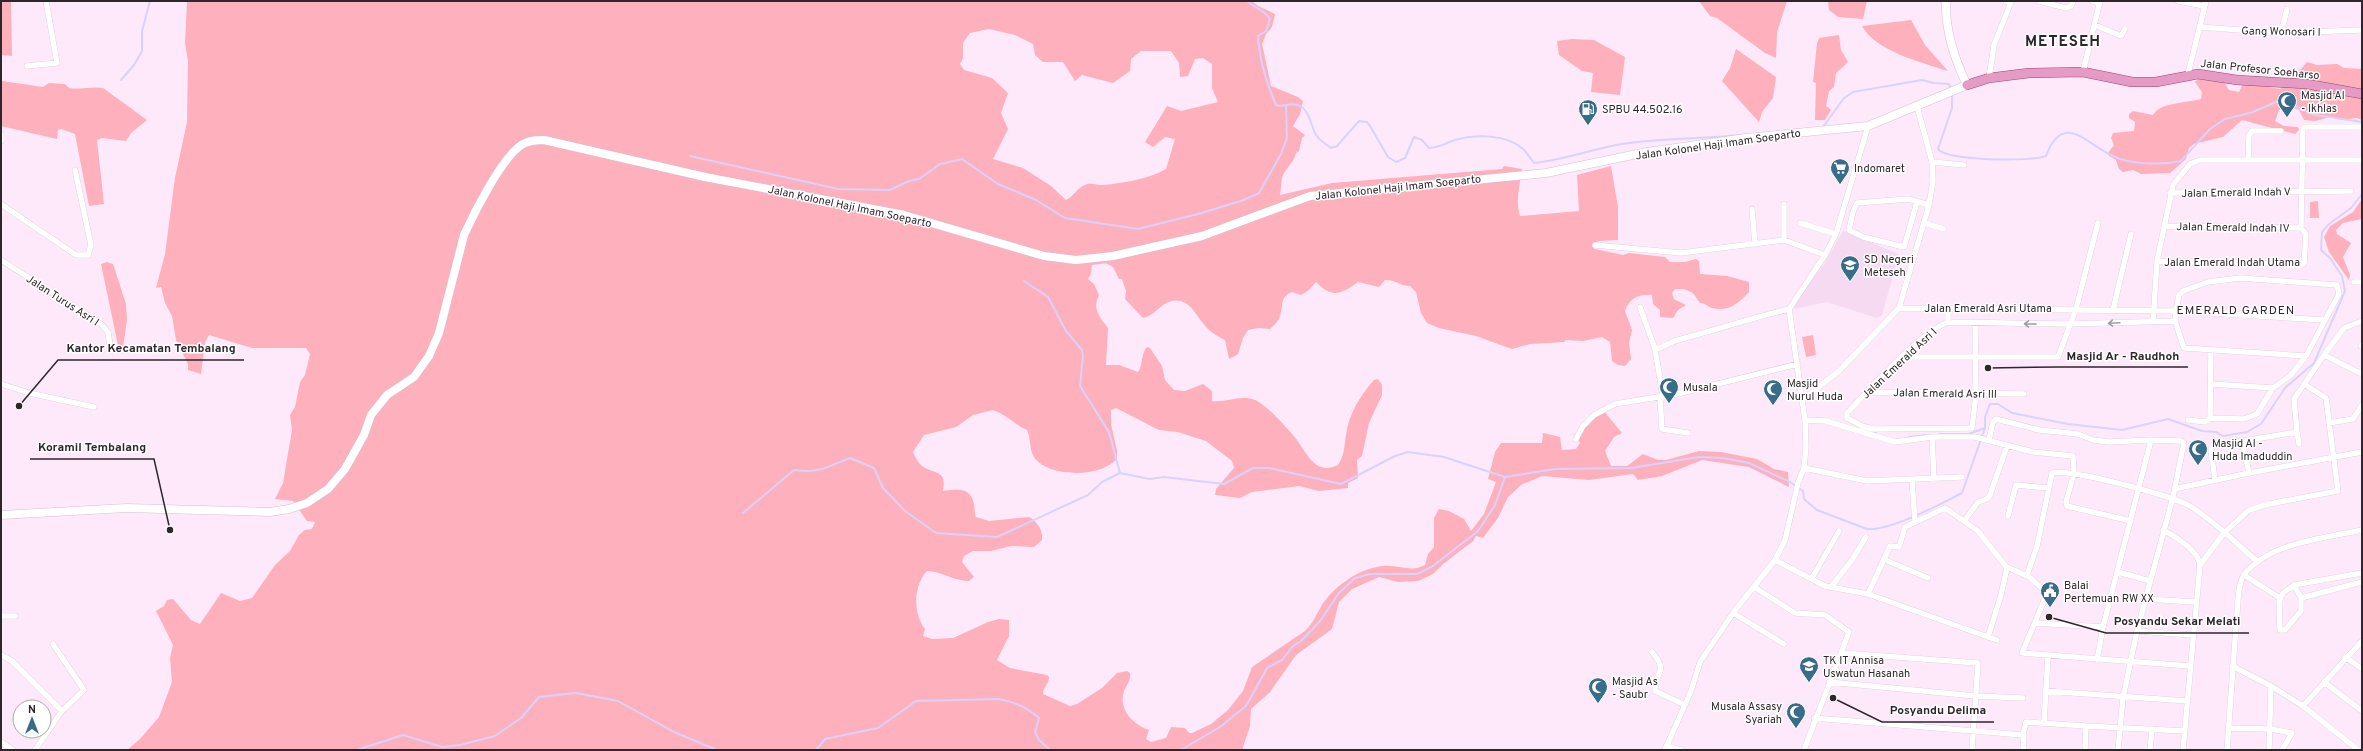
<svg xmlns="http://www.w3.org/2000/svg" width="2363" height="751" font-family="Overpass,sans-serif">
  <rect width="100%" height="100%" fill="#fee9fb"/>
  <path fill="#f5daf2" d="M1843,231L1899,254L1882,315L1877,318L1826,302L1795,309L1794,301L1824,264Z"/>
  <path fill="#feb0bc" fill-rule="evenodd" d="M1,1H11L12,56L1,55Z
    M187,1H1252L1258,6L1275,14L1272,27L1266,34L1262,44L1271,86L1298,97L1303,101L1300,114L1293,126L1305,135L1302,138L1299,151L1296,153C1294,163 1285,168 1282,178C1281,183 1281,189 1280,195L1332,183L1502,169L1504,166L1522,169C1520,185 1515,200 1520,216L1579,211L1577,175L1611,166L1618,207V240L1598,241L1592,247L1595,249L1623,255L1629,253L1665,257L1670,262H1685L1696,259L1699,261L1700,274L1727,276L1749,282V292C1738,304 1728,312 1712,308C1707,306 1705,303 1700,303L1693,293L1684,289H1675L1672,293L1674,299L1686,305L1678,310L1673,318L1660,317V310L1653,304L1652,295C1639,294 1629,298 1625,311L1632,330L1629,343L1631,359L1625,366L1618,365L1612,361L1610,342L1602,337L1583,341L1566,340L1564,342L1530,344L1512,349L1476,336L1439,328L1427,323L1421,313L1416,292L1410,286C1400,286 1395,279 1385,280L1379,287L1358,282C1340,295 1332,298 1316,282L1309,290L1301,295L1292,292C1279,298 1284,304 1280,316C1279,321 1274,325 1270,329L1258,328L1248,330L1243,338L1238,354L1229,359L1225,340C1217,336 1208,331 1203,323C1194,313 1189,298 1172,301C1160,303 1155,316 1143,318L1125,299L1126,291L1122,279H1119L1113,267L1106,263L1092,265L1091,274L1088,279L1094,284L1099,295C1092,309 1099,316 1108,328L1106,365H1119L1138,372C1143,365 1141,353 1147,347L1150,348L1162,366L1165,380L1174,390L1185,391L1203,384L1212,391V401C1226,403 1241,394 1255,400C1267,405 1288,429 1297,440C1307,454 1316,476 1338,465C1345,455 1344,445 1346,435C1349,413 1360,396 1374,380L1378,379L1382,385V395L1369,423L1362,456L1357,460L1358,478L1348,483V488L1319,491L1299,486L1252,492L1240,498L1215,495L1216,489L1234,468L1232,461L1206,441L1178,432L1159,430L1116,408L1111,410V424L1117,451V458C1103,478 1048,478 1034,457C1029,449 1031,438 1027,430C1017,426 1007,415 993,410L973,415L956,427L924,435L913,452C915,456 918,463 922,466C935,475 947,469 943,491C956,489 970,486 974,504C975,508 974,512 976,517L989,521L1029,517C1038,522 1043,531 1042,540L1034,547L1011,546L991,551H973L964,556L962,562L974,577L969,581C954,581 938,570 927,571C913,586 913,614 925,629L923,636L932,639L953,638L988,622L999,619L1009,620V636L997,660L1010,668L1047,675L1049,677C1049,684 1043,687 1043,694L1070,706L1077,704L1102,688L1117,673L1127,671L1130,673C1131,681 1127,684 1124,691C1118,710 1133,724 1149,730L1146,739L1151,742L1166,738L1171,727L1185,728L1189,733H1192L1211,724L1228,710L1243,691L1252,667L1305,631C1313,623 1316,615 1322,605C1334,586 1360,568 1383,566C1398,564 1411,573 1425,565L1428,554L1434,547V518L1439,509L1449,511L1464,519L1471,531L1484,514L1496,482L1488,479L1495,452L1501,443H1542L1543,433L1560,437L1562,450L1576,449L1580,443L1575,434L1603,410L1622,433L1614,437L1605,451L1611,466H1627L1643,454L1658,460H1666L1699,451L1721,452L1757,459L1774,469L1788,472L1789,487L1749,467L1702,460L1662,476L1638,480L1633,474L1589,480L1542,476L1521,485L1508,497L1498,518L1483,538L1476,536L1473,541L1443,564L1433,574L1418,581L1398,582L1379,577L1352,589L1339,602L1332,629L1296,655L1270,692L1251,709L1250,726L1242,750H127L140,739L159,717L172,682L170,658L173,645L156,611L164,606L167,600L173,599L191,620L200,624L221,593L240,601L252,598L275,565L290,551L299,535L305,530L312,529L315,522L307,521L293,501L275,499L283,483L292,430L290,415L295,407L300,382L305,375L310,354L306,348H252L209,335L205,342L201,374L188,370V364L176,340L172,316L165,303L161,287L156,288L165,254L175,178L187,122L188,61L185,43ZM989,29L1015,35L1033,44L1035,55L1043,62H1063L1075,81L1082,75L1113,83L1130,71L1131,59L1141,51H1171L1179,63L1180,77L1188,76L1195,59L1203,58L1212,64V88L1218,102L1181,111L1167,106L1145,142L1153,147L1165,137L1175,139L1166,169C1149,179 1123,183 1103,185C1097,185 1090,182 1085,185C1077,188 1074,196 1066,200L1051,186L1023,168L993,159L1008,129L1001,113L1008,93L992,78L964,70L960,64L963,58V43L970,33Z
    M1699,1H1787L1777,32L1776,58L1765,53L1717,18L1710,16Z
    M1867,1L1863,19L1838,17L1829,10L1828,1Z
    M1911,20L1925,45L1948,71C1923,63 1875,51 1862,26Z
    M1839,35L1841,50L1848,62L1836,73L1834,87L1829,91L1826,106L1831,110L1825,120H1815L1816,83L1813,82L1817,43L1819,38Z
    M1572,39L1594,40L1625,57L1620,95L1591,92L1593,73L1582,71L1559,55L1557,41Z
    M1736,49L1776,77L1773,98L1762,112L1759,122L1722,81L1730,68Z
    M2307,62L2317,65L2337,64L2344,68L2362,69V120L2357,118L2341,120L2330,117L2315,121L2304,120L2299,110L2288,106L2279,110L2275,121L2284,126L2298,127L2299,130L2295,134L2242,120L2223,137L2194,144L2189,148L2186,159L2170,173L2141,174L2133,170L2123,172L2119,169L2116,160L2109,156L2108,153L2114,145L2111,138L2113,133L2134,131L2135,122L2129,118V114L2133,111L2153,115C2160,102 2188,103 2201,99L2202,92L2195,82L2199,78L2224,82L2229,90L2239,92L2244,82L2280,89L2284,86L2289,73L2301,69Z
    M2,81L43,87L49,83L65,84L69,88C81,90 91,86 103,88L147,120L131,133L126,141L102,138L97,140L104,204L89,206L75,134L61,129L58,130L57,139L1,126Z
    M2362,199V219L2343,223L2336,230L2337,234L2351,243L2343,257L2350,275L2349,280L2329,252L2324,237L2330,226L2353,212Z
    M2318,201L2319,218H2310V202Z
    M107,262L113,264L126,304L127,320L123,347L119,350L101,264Z
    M1813,335L1816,355L1806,357L1802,337Z"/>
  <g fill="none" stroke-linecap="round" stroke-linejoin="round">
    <path stroke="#d8d2fd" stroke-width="2" d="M1247,1C1255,8 1265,10 1270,19L1266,31L1258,36C1259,59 1267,84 1276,105C1284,108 1292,101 1300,106C1309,111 1311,125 1315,133C1317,139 1326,144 1331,148L1337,146L1359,121L1367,122L1370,126L1388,157L1396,162L1405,158L1414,137L1422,140L1429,148C1439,148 1446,143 1455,140C1475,134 1507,134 1523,149C1527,153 1531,159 1534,163C1564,160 1592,149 1622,144C1661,138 1701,139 1741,135
      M121,80L134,65L142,51V31L150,1
      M1952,94V108L1938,149C1946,161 2031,162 2046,156C2063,111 2085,143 2113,156C2131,165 2161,165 2181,161L2210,129L2225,119L2253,112L2276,102H2285L2315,115L2362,122
      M1823,127L1844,98L1853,92L1922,80L1934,83L1949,84L1951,90
      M690,156L838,189L890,190L909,181L919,179L940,164L962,159L998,184L1036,200L1065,218L1138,229L1198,214L1241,201L1259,193L1281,154L1287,138L1286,106
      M1024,281L1048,297L1066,331L1082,350L1083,356L1080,386L1109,432L1120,473
      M1865,429L1876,433
      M1939,434H1969L1985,428
      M1909,437L1926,435
      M743,513L794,470C818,474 829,466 850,458L874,468L883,488L905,511L936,533L997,537L1088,495L1102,482L1120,473L1150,479L1164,477L1224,484L1253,468H1269L1341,484L1395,456L1408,452L1444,457L1505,477L1555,469L1631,468L1699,457L1723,458L1749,463L1790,482L1803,491L1804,499L1817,510L1867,529C1891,531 1940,504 1962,493L1985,428V417L1990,404H1998L2012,413L2068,424L2122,430L2168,419L2202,431L2216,432L2223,436L2247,432L2261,424L2285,388L2314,363L2345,291L2342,276L2330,258L2321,250L2322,232L2329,224L2351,208L2362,194
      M357,750L403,735L442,747L460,745L495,736L521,718L539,697L576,693L618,701L674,732L717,750
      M816,750L825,739L878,728L916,701L999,699C1014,702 1027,707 1039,718L1035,732L1039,740L1050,750
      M1181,750L1220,727L1246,706L1267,668L1282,660L1293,646L1301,641L1320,621L1339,593L1355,578L1370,574H1417L1433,566L1478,531L1495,505L1505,477"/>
    <g stroke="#d6c1d3" stroke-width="6">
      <path id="minor" d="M2039,1L2066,8L2071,6L2073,1
        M2092,1L2100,3
        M2178,1L2204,6
        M2095,25L2121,36L2125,29
        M2200,27L2281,33L2362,30
        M2281,33L2287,9
        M27,66L57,63L46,1
        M2083,72L2100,1
        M2188,74L2206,1
        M1989,78L1994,45L2011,2L2006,1
        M1,134V141
        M2248,160L2249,136L2252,131H2281
        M1932,162L1964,165
        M2170,193L2351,191
        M1917,202L1904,247L1863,237L1849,230L1853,212L1857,203L1908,199L1929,205
        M1,204L76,255H88L91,245L75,170
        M1752,209L1755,244
        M1800,223L1836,234
        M1924,223L1944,229
        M2164,226L2301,228
        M1784,240V204
        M1595,245L1681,253L1784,240L1825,255
        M1,260L101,324L108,332L111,351
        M2157,261L2304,264L2306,234L2301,228L2303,129L2305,127H2362
        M2354,282H2362
        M1640,307L1655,349C1663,348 1670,342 1678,340C1715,330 1752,318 1789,309
        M1899,308L2176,311L2179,295L2183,291L2208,282L2240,278L2337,285L2339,294L2306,356L2290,376L2273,388L2257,414L2244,419L2210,418
        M1948,308V322C1919,333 1870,389 1847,413V418L1862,426L1873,429L1972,428L1976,394L1975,323
        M2113,310L2131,234
        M2362,321L2344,328L2324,355L2362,374
        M1948,322L2069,324L2175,321
        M2153,322L2157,261L2173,185L2190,164L2200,160H2362
        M2361,346L2362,344
        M1655,349L1663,397
        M2306,356L2184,348L2175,321L2176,311L2325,320
        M1902,357H2058L2076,309L2098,223
        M1,384L29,393L94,407
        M2211,384L2273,388
        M1867,392L2024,394
        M1660,398L1662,429L1688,433
        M1802,400L1839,371L1899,308L1929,205L1933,181L1932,162L1917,106
        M1805,420L1826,421L1895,442L1932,437H1975L2033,452L2073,456L2074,473L2066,502L2067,506L2131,521
        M2188,420L2205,422L2210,418L2211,350
        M2329,423L2353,419L2362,405
        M2297,432L2299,444
        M1932,437L1934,479
        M1576,439L1583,426L1594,415L1615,404L1677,394L1798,364
        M1989,440L1993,422L1996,419L2039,430L2078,434L2093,440L2109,442L2151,440L2181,441L2184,443L2173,497L2137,631L2123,698L2118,750
        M2242,441L2249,473
        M1804,468L1867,481L1962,477
        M1912,480L1915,522
        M2215,480L2211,450L2213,446L2297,432L2294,399L2324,355
        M2174,489L2249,473L2362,452
        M2008,516L2016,485L2049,488
        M1965,520L1978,502L1987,499L1990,495L2007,446
        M2163,530C2176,537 2198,550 2200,565L2183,750
        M1775,560L1825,586L1868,594L1988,637L2001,595L2007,568L1978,531L1945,508L1905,527L1899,547L1890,546L1868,594
        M1885,560L1928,578
        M2200,565L2224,533L2249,510L2269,504L2338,491L2326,398L2304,384
        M2007,567L2027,576
        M2118,572L2150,581
        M2362,573L2294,585L2283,593L2279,601L2280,630H2285L2301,611V598L2362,582
        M2244,575L2280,598
        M1812,578L1839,531
        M2294,585L2301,598
        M1754,587L1795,613L1825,615L1849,632L1804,750
        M1831,587L1852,560L1866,537
        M2146,599L2195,602
        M1733,613L1784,644
        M1,616H15
        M2035,623L2103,627
        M2137,631L2192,635
        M1988,637L1997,640
        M1652,652C1670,674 1654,670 1655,691L1685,705
        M1841,653L1978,663L1972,750
        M1,655L12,661L62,711
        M2345,657L2362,669
        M2097,660L2103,627L2151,440
        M2190,666L2022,653L2046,596V592L2027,575L2037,546L2052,473C2068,468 2173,496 2190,506C2214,521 2236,543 2258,562
        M2232,666L2271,686L2303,706L2358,750
        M1829,682L1975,696L2023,698
        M2324,682L2362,711
        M2045,691L2188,701
        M2303,706L2362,641
        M1814,718L2023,735
        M2044,722L2048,657
        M2086,726L2185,731
        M2229,728L2270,729L2292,733L2282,750
        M1,742L13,750
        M1666,746L1681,750
        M35,750L62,711L84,690L53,644
        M1665,750L1691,691L1700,662L1733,613L1775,560L1785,540L1798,483L1804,468L1806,446L1805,420L1789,309L1825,255L1836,234L1868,126
        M2024,750L2023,735L2026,722L2086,726L2085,750
        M2150,750L2152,729
        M2227,750L2238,599C2239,591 2239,582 2244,575C2267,543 2325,538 2362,530
        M2269,750L2271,686"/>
    </g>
    <g stroke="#d6c1d3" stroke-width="9">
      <path id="secondary" d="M1,515L126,508L270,512L289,509L307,503L328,489L345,469L364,435L371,415L387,395L414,377L429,356L439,333L464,235C474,213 503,155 523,144C530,140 537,140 544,140L705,177L904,215L1044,256L1076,260L1113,256L1202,236L1310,196L1546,173L1647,152L1746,138L1868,126L1967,85C1954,58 1945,30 1946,1"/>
    </g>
    <g stroke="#9b4675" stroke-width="10">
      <path id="primary" d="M1967,85L1989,78L2029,73L2083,72L2132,82H2156L2198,74L2237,80L2307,84L2362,94"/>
    </g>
    <use href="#minor" stroke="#fff" stroke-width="5.5"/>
    <use href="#secondary" stroke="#fff" stroke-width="8"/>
    <use href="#primary" stroke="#e69bc4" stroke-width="9"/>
  </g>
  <defs><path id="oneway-shaft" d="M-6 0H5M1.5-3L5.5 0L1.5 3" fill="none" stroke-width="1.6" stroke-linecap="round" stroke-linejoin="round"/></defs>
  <g stroke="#a09da0">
    <use href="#oneway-shaft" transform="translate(2114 323) rotate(177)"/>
    <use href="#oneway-shaft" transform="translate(2030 324) rotate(-179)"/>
  </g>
  <defs>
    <g id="mosque-pin" transform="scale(1)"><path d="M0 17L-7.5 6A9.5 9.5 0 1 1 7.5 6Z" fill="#386d89" stroke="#fff"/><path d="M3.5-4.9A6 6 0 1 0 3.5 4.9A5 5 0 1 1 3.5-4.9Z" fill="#fff"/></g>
    <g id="fuel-pin" transform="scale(1)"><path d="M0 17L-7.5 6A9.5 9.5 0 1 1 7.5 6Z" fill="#386d89" stroke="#fff"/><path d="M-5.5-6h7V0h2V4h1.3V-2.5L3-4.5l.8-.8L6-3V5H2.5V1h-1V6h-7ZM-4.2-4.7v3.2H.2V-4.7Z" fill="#fff"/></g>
    <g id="supermarket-pin" transform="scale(1)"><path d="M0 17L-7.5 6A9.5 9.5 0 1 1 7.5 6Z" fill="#386d89" stroke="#fff"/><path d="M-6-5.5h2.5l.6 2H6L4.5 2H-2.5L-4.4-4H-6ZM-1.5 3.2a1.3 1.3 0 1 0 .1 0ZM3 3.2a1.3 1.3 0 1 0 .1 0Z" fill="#fff"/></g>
    <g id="school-pin" transform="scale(1)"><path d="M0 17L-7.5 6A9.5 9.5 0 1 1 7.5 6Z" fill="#386d89" stroke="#fff"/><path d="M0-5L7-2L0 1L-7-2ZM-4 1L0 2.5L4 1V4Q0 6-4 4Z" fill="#fff"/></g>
    <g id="civic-pin" transform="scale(1)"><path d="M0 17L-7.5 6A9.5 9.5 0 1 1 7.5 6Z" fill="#386d89" stroke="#fff"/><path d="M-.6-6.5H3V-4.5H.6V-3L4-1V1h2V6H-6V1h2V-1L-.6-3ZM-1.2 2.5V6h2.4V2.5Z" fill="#fff"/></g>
  </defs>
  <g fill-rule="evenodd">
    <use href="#mosque-pin" x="2287" y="101"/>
    <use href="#fuel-pin" x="1588" y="109"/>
    <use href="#supermarket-pin" x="1840" y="168"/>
    <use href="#school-pin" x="1850" y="265"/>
    <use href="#mosque-pin" x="1669" y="387"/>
    <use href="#mosque-pin" x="1773" y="389"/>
    <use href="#mosque-pin" x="2198" y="449"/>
    <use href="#civic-pin" x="2050" y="591"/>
    <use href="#school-pin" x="1809" y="666"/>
    <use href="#mosque-pin" x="1598" y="687"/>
    <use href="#mosque-pin" x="1796" y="712"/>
  </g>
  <g text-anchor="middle" stroke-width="3" stroke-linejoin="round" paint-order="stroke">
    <g font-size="11" fill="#2d262c" stroke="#fff">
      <text transform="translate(2281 31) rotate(1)" y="4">Gang Wonosari I</text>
      <text transform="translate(2260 69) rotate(6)" y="4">Jalan Profesor Soeharso</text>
      <text transform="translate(1718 144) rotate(-8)" y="4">Jalan Kolonel Haji Imam Soeparto</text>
      <text transform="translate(1398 187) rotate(-6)" y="4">Jalan Kolonel Haji Imam Soeparto</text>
      <text transform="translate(2236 192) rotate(-1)" y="4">Jalan Emerald Indah V</text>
      <text transform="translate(850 206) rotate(12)" y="4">Jalan Kolonel Haji Imam Soeparto</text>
      <text transform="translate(2233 227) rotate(1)" y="4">Jalan Emerald Indah IV</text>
      <text x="2232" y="266">Jalan Emerald Indah Utama</text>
      <text transform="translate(63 300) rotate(33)" y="4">Jalan Turus Asri I</text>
      <text x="1988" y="312">Jalan Emerald Asri Utama</text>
      <text transform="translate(1899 363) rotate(-43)" y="4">Jalan Emerald Asri I</text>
      <text transform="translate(1945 393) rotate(1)" y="4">Jalan Emerald Asri III</text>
    </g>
    <g font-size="11" fill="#2d262c" stroke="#fff" text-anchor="start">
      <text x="2301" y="99">Masjid Al<tspan x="2301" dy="13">- Ikhlas</tspan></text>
      <text x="1602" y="113">SPBU 44.502.16</text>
      <text x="1854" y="172">Indomaret</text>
      <text x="1864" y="263">SD Negeri<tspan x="1864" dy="13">Meteseh</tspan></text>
      <text x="1787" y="387">Masjid<tspan x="1787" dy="13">Nurul Huda</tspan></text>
      <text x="1683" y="391">Musala</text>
      <text x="2212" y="447">Masjid Al -<tspan x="2212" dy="13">Huda Imaduddin</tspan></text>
      <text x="2064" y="589">Balai<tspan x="2064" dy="13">Pertemuan RW XX</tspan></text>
      <text x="1823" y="664">TK IT Annisa<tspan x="1823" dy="13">Uswatun Hasanah</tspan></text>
      <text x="1612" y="685">Masjid As<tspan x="1612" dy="13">- Saubr</tspan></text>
      <text x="1782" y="710" text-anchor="end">Musala Assasy<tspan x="1782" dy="13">Syariah</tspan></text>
    </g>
    <g font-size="12" letter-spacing="1" fill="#2d262c" stroke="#fff">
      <text x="2236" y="314">EMERALD GARDEN</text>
    </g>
    <g font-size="15" font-weight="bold" letter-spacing="1" fill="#2d262c" stroke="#fff">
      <text x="2063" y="46">METESEH</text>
    </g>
  </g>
  <path fill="none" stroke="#2d262c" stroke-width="1.5" d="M19 406L58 360H244M1988 368L2058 367H2188M170 530L154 459H30M2049 617L2106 633H2249M1833 698L1882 722H1994"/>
  <g fill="#2d262c" stroke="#fff" stroke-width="1.5">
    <circle cx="19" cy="406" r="4"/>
    <circle cx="1988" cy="368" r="4"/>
    <circle cx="170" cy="530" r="4"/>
    <circle cx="2049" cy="617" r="4"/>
    <circle cx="1833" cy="698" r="4"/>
  </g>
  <g font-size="12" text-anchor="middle" font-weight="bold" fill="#2d262c" stroke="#fff" stroke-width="3" stroke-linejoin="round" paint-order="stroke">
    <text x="151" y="352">Kantor Kecamatan Tembalang</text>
    <text x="2123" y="360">Masjid Ar - Raudhoh</text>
    <text x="92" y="451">Koramil Tembalang</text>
    <text x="2177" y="625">Posyandu Sekar Melati</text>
    <text x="1938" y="714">Posyandu Delima</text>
  </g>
  <rect width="2363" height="751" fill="none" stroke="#2d262c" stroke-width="4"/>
  <g transform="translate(32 719)"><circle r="19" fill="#ffffff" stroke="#aba8ab"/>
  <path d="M0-3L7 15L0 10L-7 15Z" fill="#386d89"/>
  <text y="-6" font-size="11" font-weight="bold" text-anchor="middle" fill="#2d262c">N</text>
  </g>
</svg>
